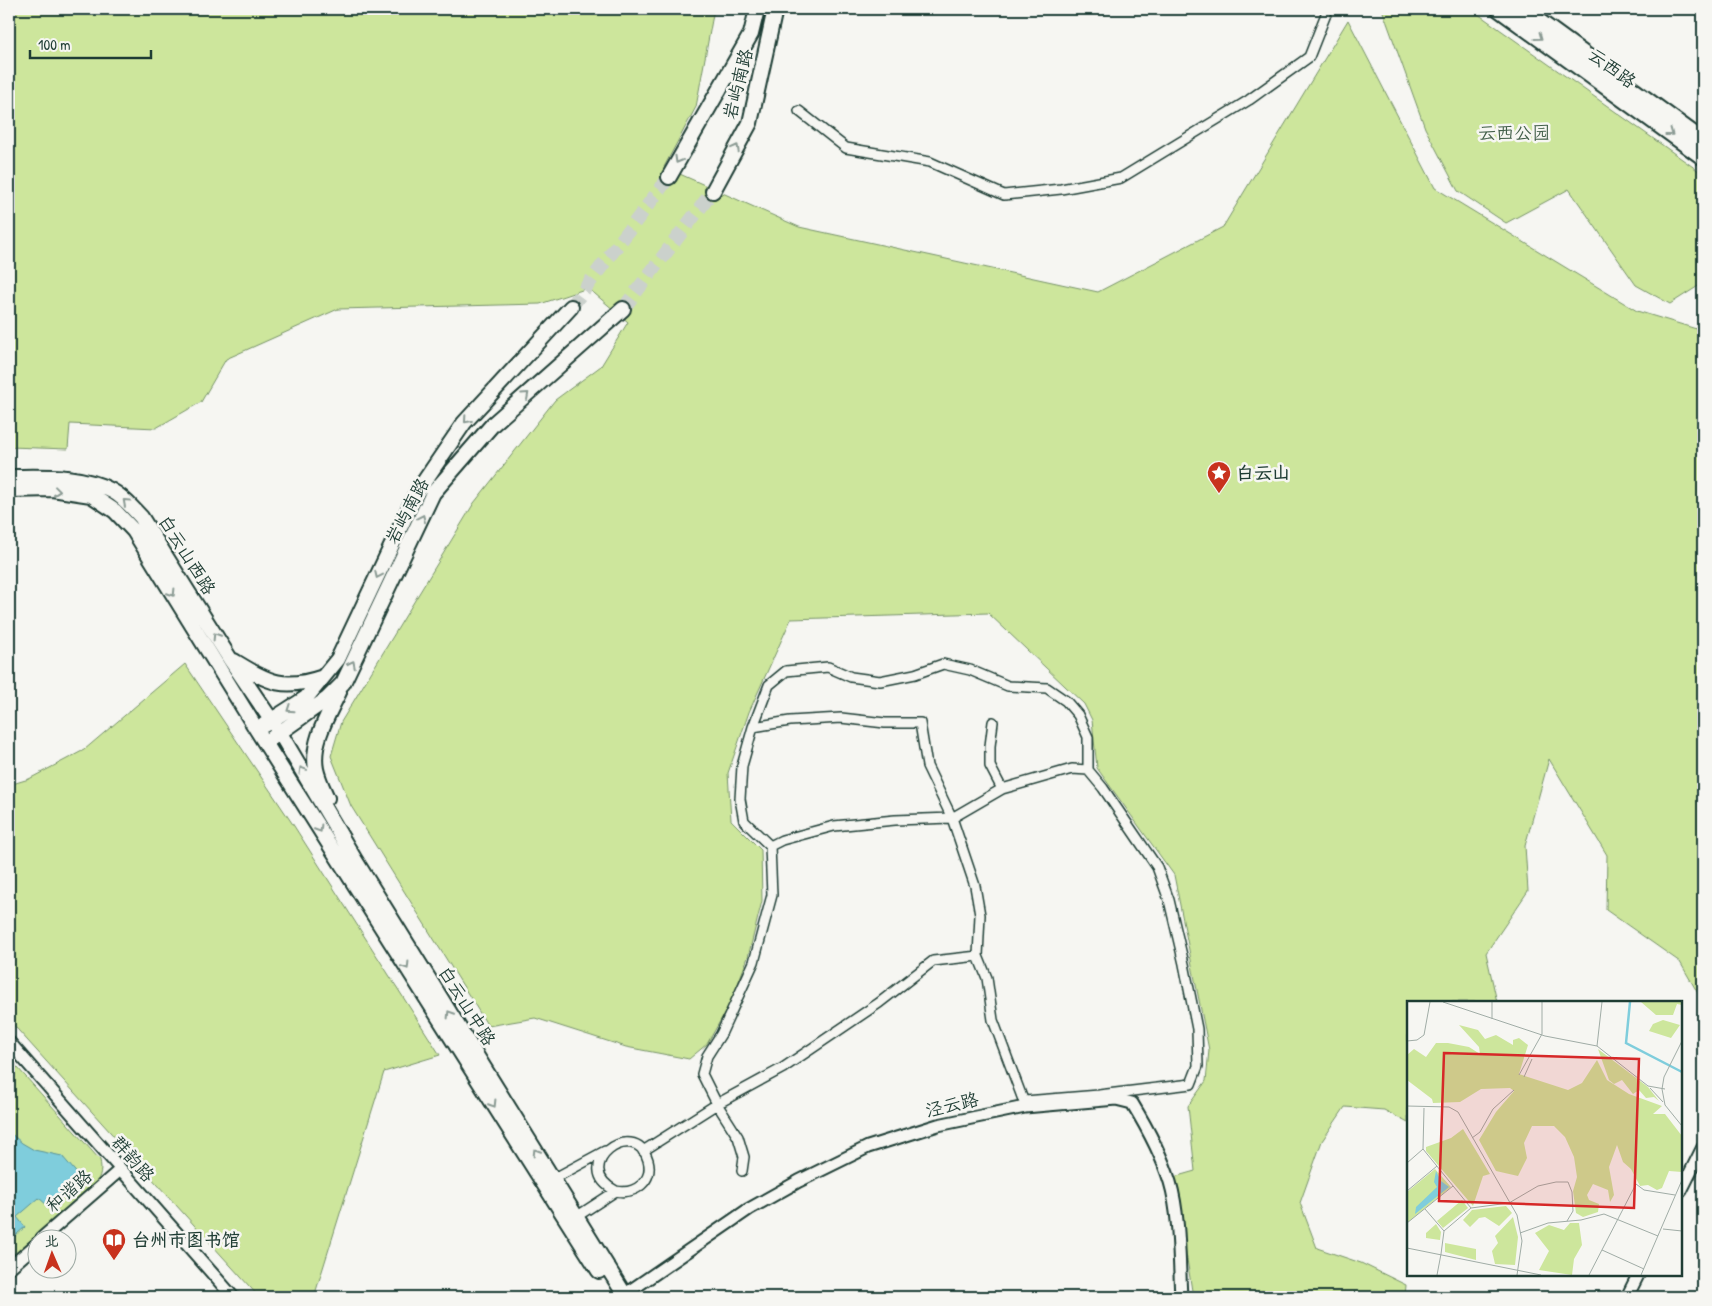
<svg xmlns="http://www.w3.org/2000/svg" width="1712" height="1306" font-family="'Patrick Hand','LXGW WenKai TC',sans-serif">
  <rect width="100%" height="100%" fill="#f6f6f2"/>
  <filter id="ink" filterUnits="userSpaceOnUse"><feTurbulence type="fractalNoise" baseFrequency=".02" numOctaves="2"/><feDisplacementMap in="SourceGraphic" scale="10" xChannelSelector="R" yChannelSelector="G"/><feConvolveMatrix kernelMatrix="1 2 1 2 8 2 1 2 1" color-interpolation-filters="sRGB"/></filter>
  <g filter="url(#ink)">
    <path fill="#cde69c" stroke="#769268" d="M9,9H316L320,13L319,9H714L696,107L664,167L799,227L1098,292L1223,227L1348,20L1435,188L1637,311L1703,331V1002L1680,962L1606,910L1607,855L1549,759L1525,846L1528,891L1486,953L1497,1002H1408V1123L1384,1110L1345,1107L1322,1141L1300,1203L1317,1248L1361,1263L1406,1285L1405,1297H1193L1174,1177L1195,1171L1188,1106L1206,1081L1209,1050L1174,875L1097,768L1092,720L1084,704L988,613L791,619L749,712L728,773L731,820L761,850L762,901L748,957L731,1002L707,1044L689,1059L626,1047L535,1018L488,1026L351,806L331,756L341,722L474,503L555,400L601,366L628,322L588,288L540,304L338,309L226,359L201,402L156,428L70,424L68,449L9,447Z
      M1382,9H1471L1703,174V283L1670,304L1636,285L1569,189L1506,223L1458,191L1425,128Z
      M185,664L294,826L440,1055L384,1072L314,1297H259L9,1020V785L29,779L84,750Z
      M9,1058L100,1160C102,1170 101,1176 95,1184L9,1259Z"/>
    <path fill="#7fcddc" stroke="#599399" d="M9,1132L22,1143L34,1150L62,1156L80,1177L48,1206L39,1198L17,1217L25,1227L9,1241Z"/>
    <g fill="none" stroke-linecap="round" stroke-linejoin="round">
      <path stroke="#cbd1cc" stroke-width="14" stroke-dasharray="14 7" stroke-linecap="butt" d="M571,307L669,177
        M623,309L713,191"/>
      <g stroke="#1f3d34" stroke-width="12">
        <path id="minor" d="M799,111L846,148L930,162L1004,195L1061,189L1121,178L1249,100L1309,57L1328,9
          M993,722L990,746V766L1002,789
          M753,727L790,721L841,718L885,723H920L927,766L952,818L975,886L980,915L978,956L987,978L993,1020L1025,1105
          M770,846L782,840L834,826L895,820L952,818L1002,789L1072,769L1088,770
          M643,1151L717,1104L783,1068L879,1003L933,961L978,956
          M742,1171L744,1157L738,1137L717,1104L702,1074L707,1056L721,1034L754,962L772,895L770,846L744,821L740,799L742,766L753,727L769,685L786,671L828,667L851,677L880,681L915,674L943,664L970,670L1008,686L1047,688L1066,701L1078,715L1088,737V770L1103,788L1157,867L1169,900L1184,964L1197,1029L1198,1066L1191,1084L1099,1095L1025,1101
          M553,1179L605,1151
          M576,1217L616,1191C635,1195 654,1181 648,1160C634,1116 568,1167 616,1191"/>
      </g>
      <g stroke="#1f3d34" stroke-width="15">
        <path id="tertiary" d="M9,1042L233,1297
          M1681,1191L1703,1147
          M42,1238L120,1170
          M9,1268L38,1243
          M621,1297L749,1209L799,1181L868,1147L938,1125L1025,1107L1116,1099L1132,1103C1146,1126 1162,1156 1170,1182C1180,1215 1179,1263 1181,1297
          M1627,1297L1638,1275"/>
      </g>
      <g stroke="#1f3d34" stroke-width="18">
        <path id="secondary" d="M669,177L751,34L757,9
          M713,191L750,123L775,9
          M9,477C43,477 81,474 112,491C124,497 132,508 141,517L230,659L280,733L355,860L626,1297
          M9,490L52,489L91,495L115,511L134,531L257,730L599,1271
          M234,661C269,682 282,691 323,677
          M264,725L306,698L338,659L417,492L464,423L571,307
          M272,738L327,699L343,683L433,493L493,424L623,309
          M327,798C323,789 318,779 316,769C311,742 328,715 339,692"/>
      </g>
      <g stroke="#1f3d34" stroke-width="19">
        <path id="primary" d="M1499,9L1703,157
          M1522,9L1703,141"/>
      </g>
      <use href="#minor" stroke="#f6f6f2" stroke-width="9"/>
      <use href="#tertiary" stroke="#f6f6f2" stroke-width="11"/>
      <use href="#secondary" stroke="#f6f6f2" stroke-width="14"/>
      <use href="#primary" stroke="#f6f6f2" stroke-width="15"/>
    </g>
    <defs><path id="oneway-chevron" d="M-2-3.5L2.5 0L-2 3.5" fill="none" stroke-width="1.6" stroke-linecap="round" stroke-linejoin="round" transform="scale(1.25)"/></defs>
    <g stroke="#8a9a93">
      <use href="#oneway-chevron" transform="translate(1539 37) rotate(36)"/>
      <use href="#oneway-chevron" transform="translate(1670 133) rotate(36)"/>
      <use href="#oneway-chevron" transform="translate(736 148) rotate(-62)"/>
      <use href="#oneway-chevron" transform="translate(678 160) rotate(120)"/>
      <use href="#oneway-chevron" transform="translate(526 395) rotate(-42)"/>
      <use href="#oneway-chevron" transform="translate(467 420) rotate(131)"/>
      <use href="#oneway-chevron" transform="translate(57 491) rotate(7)"/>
      <use href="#oneway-chevron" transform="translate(126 502) rotate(-138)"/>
      <use href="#oneway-chevron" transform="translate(422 518) rotate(-65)"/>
      <use href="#oneway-chevron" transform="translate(378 575) rotate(115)"/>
      <use href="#oneway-chevron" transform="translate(172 593) rotate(58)"/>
      <use href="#oneway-chevron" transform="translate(216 636) rotate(-122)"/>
      <use href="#oneway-chevron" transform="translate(352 664) rotate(-63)"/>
      <use href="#oneway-chevron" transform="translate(290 709) rotate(146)"/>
      <use href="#oneway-chevron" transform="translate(302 770) rotate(-121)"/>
      <use href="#oneway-chevron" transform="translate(319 829) rotate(58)"/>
      <use href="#oneway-chevron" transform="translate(406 966) rotate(58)"/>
      <use href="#oneway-chevron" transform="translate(450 1014) rotate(-122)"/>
      <use href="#oneway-chevron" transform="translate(493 1104) rotate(58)"/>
      <use href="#oneway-chevron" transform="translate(536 1152) rotate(-122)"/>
    </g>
  </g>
  <defs>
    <g id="sight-pin" transform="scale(1.25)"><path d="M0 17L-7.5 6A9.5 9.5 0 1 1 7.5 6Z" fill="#c8321e" stroke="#f6f6f2"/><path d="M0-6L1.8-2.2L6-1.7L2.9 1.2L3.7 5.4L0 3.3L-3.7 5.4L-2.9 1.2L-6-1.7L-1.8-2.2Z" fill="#fff"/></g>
    <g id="library-pin" transform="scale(1.25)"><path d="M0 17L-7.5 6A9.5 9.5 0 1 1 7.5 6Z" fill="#c8321e" stroke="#f6f6f2"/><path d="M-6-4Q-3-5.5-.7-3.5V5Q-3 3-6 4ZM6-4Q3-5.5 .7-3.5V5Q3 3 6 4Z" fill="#fff"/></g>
  </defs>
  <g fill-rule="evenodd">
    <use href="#sight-pin" x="1219" y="473"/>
    <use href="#library-pin" x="114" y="1240"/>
  </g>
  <g text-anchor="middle" stroke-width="5" stroke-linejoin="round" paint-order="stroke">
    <g font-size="18" fill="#1f3d34" stroke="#f6f6f2">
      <text transform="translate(1612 68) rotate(36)" y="6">云西路</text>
      <text transform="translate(738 84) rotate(-76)" y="6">岩屿南路</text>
      <text transform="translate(407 511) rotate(-62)" y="6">岩屿南路</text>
      <text transform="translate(187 555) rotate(58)" y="6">白云山西路</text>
      <text transform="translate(467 1006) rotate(58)" y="6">白云山中路</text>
      <text transform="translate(952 1105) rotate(-13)" y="6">泾云路</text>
      <text transform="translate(133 1159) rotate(49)" y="6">群韵路</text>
      <text transform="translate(69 1191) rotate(-41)" y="6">和谐路</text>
    </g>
    <g font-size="18" fill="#425f49" stroke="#f6f6f2">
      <text x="1514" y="139">云西公园</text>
    </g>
    <g font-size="18" font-weight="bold" fill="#1f3d34" stroke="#f6f6f2" text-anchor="start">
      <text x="1236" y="479">白云山</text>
      <text x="132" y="1246">台州市图书馆</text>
    </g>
  </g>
  <g transform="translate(1407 1001)">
    <rect width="275" height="275" fill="#f6f6f2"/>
    <path d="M234,1H275V4L270,3L266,14H249ZM256,19L273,24L264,37L242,30L246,23ZM52,24L71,29L78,38L89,34L106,44V39L112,37L121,44L112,73L161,89L175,82L190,59L200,79L222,93L255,105L246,113H258L275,135V171L262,170L255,187L250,189L241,184L233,185L224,168L216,161L210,144L202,166L207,194L203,201L201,189L186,183L180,194L182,199L192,203L191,211L176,216L169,212L166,190L170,176L167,156L158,136L147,125H125L117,142L120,157L111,175L89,170L72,139L89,111L107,90L103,87L74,88L53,101L26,102L25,98L0,79V54L7,48L19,56L29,42H41L62,46L73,53L72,46ZM191,48L241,86L252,100L247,96L239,97L232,89L226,93L215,79L207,83L202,79ZM56,128L83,173L76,175L66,205L19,150V146L44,137ZM28,168L44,186L0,222V191ZM55,199L61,207L36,227L30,220ZM99,205L105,212L92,225L78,216L72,217L63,226L56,219L65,209ZM106,216L111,236L108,264L88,263L85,250L91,242L88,235ZM163,222H172L175,244L167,258L165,274L132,269L142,250L128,232L142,224L157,229ZM29,223L34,231L33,239L19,237V232ZM38,242L69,248V259L38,251Z" fill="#cde69c"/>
    <path d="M29,170L34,180L42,186L8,213L9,206L30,186L27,181Z" fill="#7fcddc"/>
    <path fill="none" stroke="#7fcddc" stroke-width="2.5" d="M223,1L219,42L275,71"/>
    <path fill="none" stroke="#a0aca6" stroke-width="1" d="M36,1L138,35L190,45L241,85L258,88M85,18V1M135,33V1M0,40L10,39L17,34L23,1M275,40L257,76L255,88L258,104L275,125M190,45L195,1M112,74L135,33M117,76L125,58M243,87L256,101M0,105L42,106L51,111L110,214L115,240L110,274M65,137L73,131L86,108L107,89M16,148L64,207M0,162L16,148L17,107M0,190L30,165M18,208L37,230L34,253M0,222L46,185M256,228L275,230M37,230L64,207L102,202L131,185L149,181H161L165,191L166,210L160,220M113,232L141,222L174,219L197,213L251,235M0,247L134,274M195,249L237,268M30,274L34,253M182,274L229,183L237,189L268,194M234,274L275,179"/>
    <path fill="#d62828" fill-opacity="0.15" stroke="#d62828" stroke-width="2.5" d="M37,52L232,58L227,207L32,200Z"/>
    <rect width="275" height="275" fill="none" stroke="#1f3d34" stroke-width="2.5"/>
  </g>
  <rect width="1712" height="1306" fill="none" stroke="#f6f6f2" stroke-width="30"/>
  <rect x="15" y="15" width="1682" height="1276" fill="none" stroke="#1f3d34" stroke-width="2" filter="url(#ink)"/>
  <g transform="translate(52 1254) rotate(358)"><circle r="24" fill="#f6f6f2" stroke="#a0aca6"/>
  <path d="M0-4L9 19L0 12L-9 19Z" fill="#c8321e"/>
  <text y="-8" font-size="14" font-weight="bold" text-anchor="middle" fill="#1f3d34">北</text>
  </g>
  <path d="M30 50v8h121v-8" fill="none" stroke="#1f3d34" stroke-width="2.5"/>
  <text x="38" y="50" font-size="15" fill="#1f3d34" stroke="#f6f6f2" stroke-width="4" paint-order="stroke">100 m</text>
</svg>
